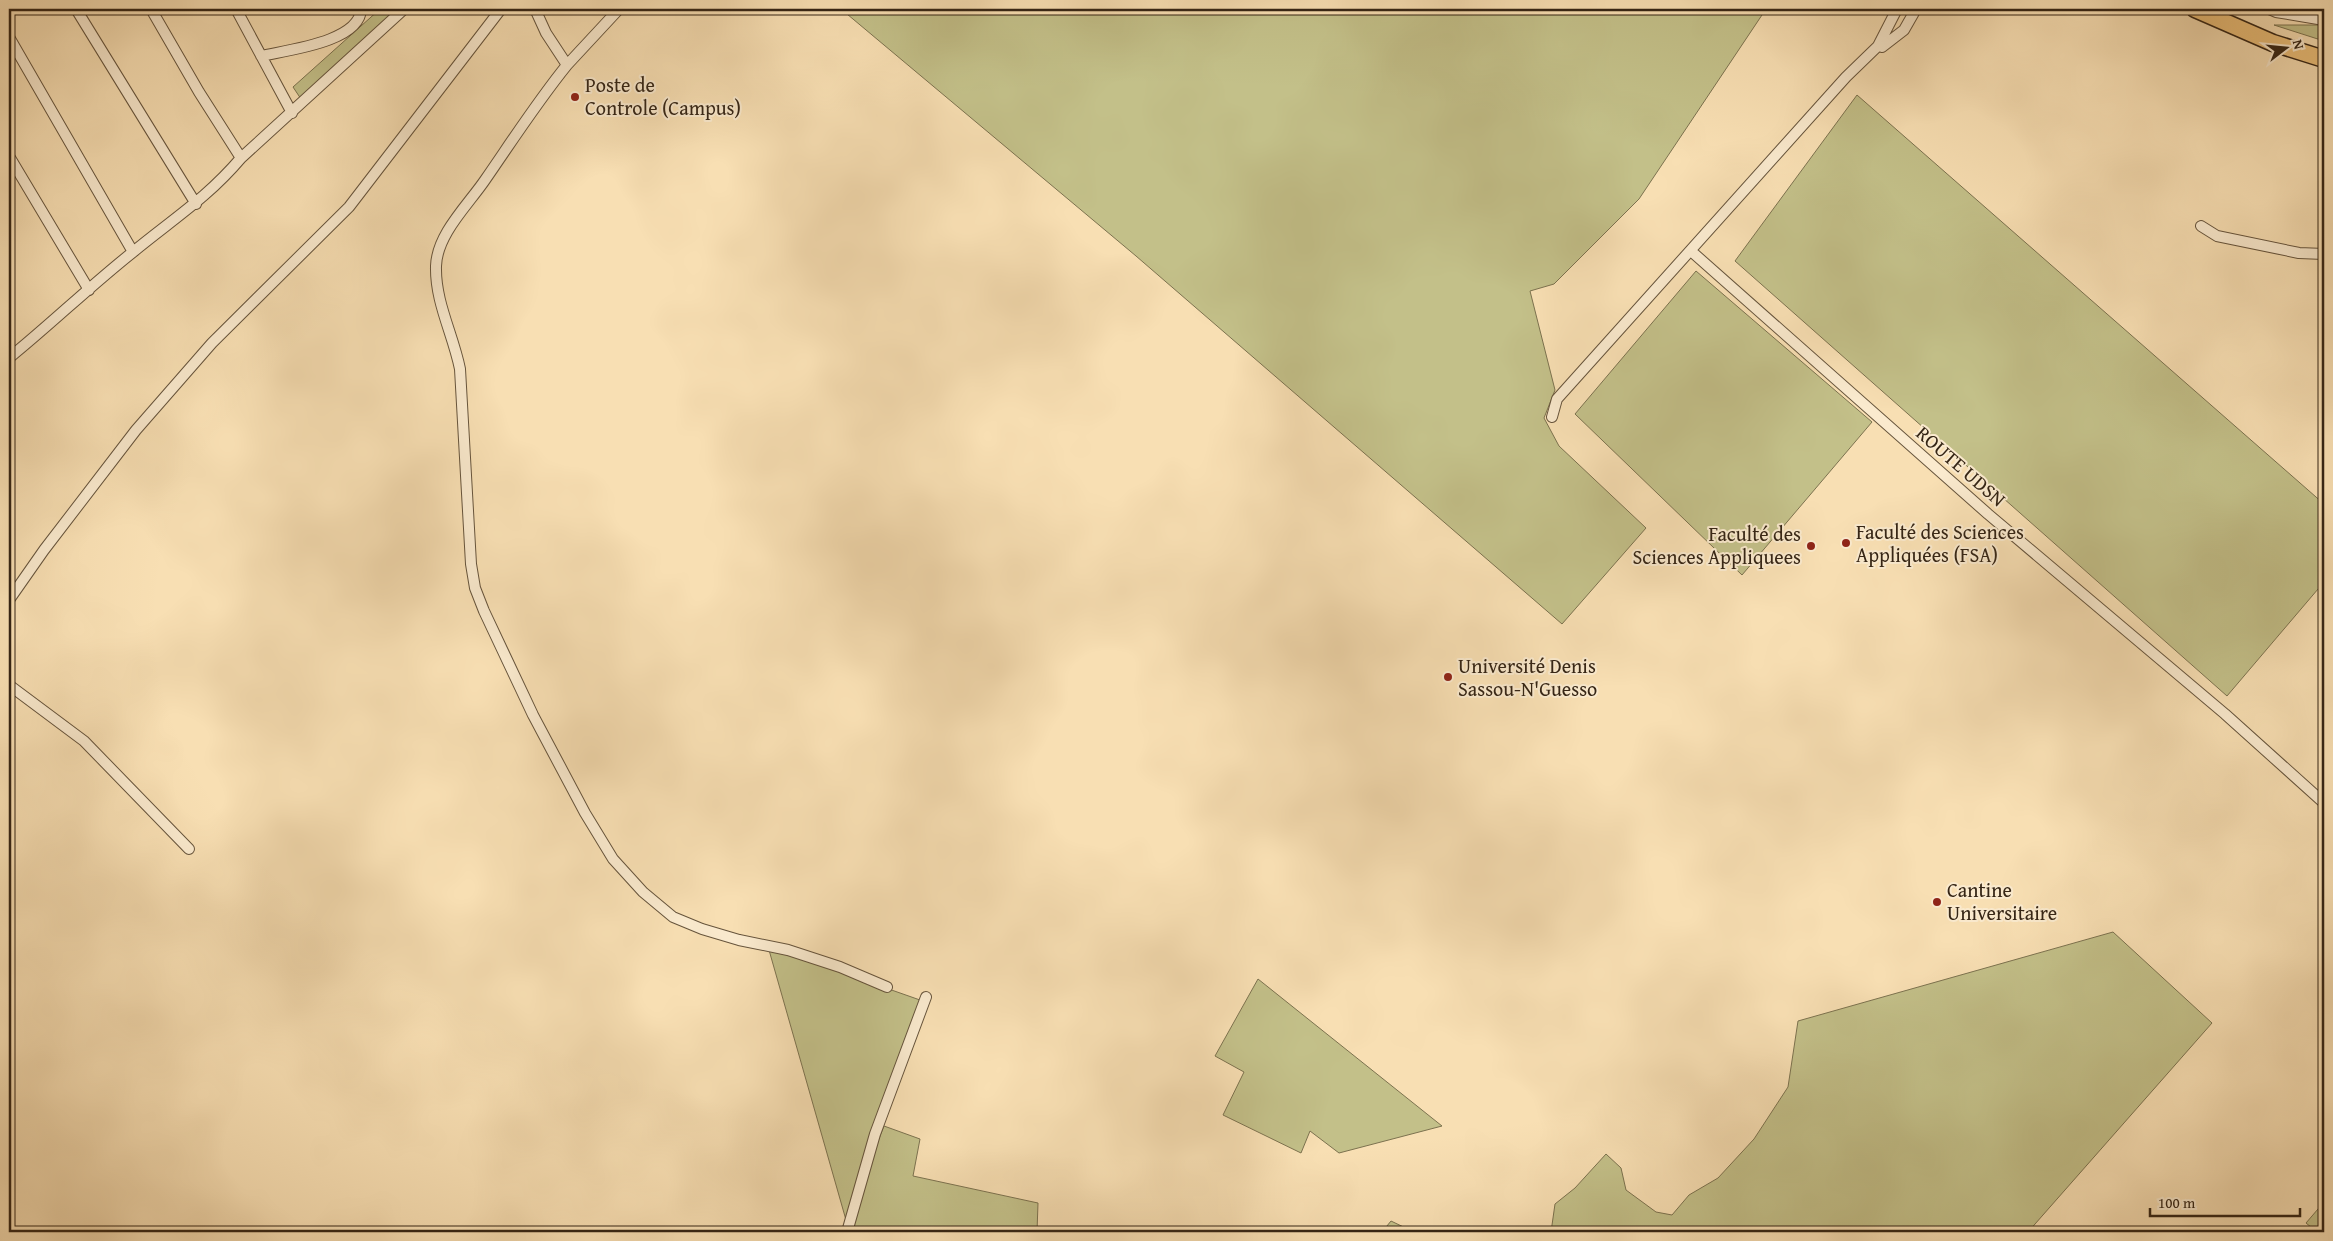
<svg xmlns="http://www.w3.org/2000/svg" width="2333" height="1241" font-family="'Gentium Book Plus',serif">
  <rect width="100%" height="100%" fill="#f8dfb3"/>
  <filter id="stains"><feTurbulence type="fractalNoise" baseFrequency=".004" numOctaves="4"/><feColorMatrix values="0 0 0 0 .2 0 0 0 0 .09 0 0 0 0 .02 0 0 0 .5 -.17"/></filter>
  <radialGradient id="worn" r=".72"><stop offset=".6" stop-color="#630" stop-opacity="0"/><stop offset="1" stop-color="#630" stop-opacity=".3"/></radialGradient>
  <path fill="#c3c089" stroke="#7c724f" d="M380,9H397L301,99L293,87Z
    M841,9H1766L1639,199L1554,284L1530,291L1555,390L1544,418L1559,446L1646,528L1562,624L1136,256Z
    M2274,25H2324V41Z
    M1857,95L2324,504V582L2227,696L1735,261Z
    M1696,271L1872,422L1742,575L1575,414Z
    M2113,932L2212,1023L2028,1232H1551L1555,1204L1575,1188L1606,1154L1621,1168L1626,1190L1656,1212L1672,1215L1689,1195L1718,1178L1754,1139L1788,1087L1798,1021Z
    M769,950L789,954L920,1000L846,1220Z
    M1258,979L1442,1126L1339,1153L1310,1131L1301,1153L1223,1115L1244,1072L1215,1056Z
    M884,1126L920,1139L913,1176L1038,1203L1037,1232H850L861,1184Z
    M2324,1202V1232H2317L2306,1223Z
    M1391,1221L1414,1232H1382Z"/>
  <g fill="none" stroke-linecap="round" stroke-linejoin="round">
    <g stroke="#66543c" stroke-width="12">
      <path id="minor" d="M76,9L196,204
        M151,9L199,92L241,158
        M236,9L292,113
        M535,9L546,33L567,65C537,102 512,141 485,180C468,205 437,234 436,266C435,302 453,334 460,369L471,564L475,588L484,611L533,715L585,813L613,859L643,892L673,917L702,929L739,940L788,950L840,967L887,987
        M2269,9L2276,12L2324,20
        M9,37L133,252
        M1878,46L1882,47L1904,30L1916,9
        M261,56C287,50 360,42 361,9
        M567,65L619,9
        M9,156L89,290
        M2201,226L2217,236L2299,253L2324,254
        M1691,251L1988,514L2225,714L2324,803
        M9,358C51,324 90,286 133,252C173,219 207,198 241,158L404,9
        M1552,417L1557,399L1846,77L1878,46L1897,9
        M9,600L44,550L136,430L212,343L349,207L501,9
        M9,685L84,741L189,849
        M847,1232L875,1134L926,997"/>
    </g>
    <g stroke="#352515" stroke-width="19">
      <path id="primary" d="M2195,9L2273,43L2324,59"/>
    </g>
    <use href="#minor" stroke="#faeace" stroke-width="10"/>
    <use href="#primary" stroke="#ecc07a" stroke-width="16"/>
  </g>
  <g fill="#8f2418" stroke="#faeace" stroke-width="2">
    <circle cx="575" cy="97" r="5"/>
    <circle cx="1846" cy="543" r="5"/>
    <circle cx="1811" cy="546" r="5"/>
    <circle cx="1448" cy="677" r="5"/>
    <circle cx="1937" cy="902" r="5"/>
  </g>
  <g text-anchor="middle" stroke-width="4" stroke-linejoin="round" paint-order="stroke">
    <g font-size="20" fill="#352515" stroke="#faeace" text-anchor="start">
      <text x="585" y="92">Poste de<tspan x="585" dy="23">Controle (Campus)</tspan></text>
      <text x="1856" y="539">Faculté des Sciences<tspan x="1856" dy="23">Appliquées (FSA)</tspan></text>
      <text x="1801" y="541" text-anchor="end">Faculté des<tspan x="1801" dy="23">Sciences Appliquees</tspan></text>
      <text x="1458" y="673">Université Denis<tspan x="1458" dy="23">Sassou-N'Guesso</tspan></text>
      <text x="1947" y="897">Cantine<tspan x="1947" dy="23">Universitaire</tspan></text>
    </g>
    <g font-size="20" fill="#352515" stroke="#faeace">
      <text transform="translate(1961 466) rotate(41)" y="7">ROUTE UDSN</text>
    </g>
  </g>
  <rect width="2333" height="1241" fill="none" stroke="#f8dfb3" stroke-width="30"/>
  <rect x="10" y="10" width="2313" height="1221" fill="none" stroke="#352515" stroke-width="2.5"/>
  <rect x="15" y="15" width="2303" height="1211" fill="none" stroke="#352515"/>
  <g transform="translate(2286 48) rotate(74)" stroke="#faeace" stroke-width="4" paint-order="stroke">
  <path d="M0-4L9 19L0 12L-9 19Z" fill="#352515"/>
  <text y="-8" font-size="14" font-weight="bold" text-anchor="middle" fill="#352515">N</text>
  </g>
  <path d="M2150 1208v8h150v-8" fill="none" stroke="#352515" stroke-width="2.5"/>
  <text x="2158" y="1208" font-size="15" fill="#352515" stroke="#faeace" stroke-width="4" paint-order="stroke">100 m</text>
  <rect width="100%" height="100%" filter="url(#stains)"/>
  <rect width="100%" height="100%" fill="url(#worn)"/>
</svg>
